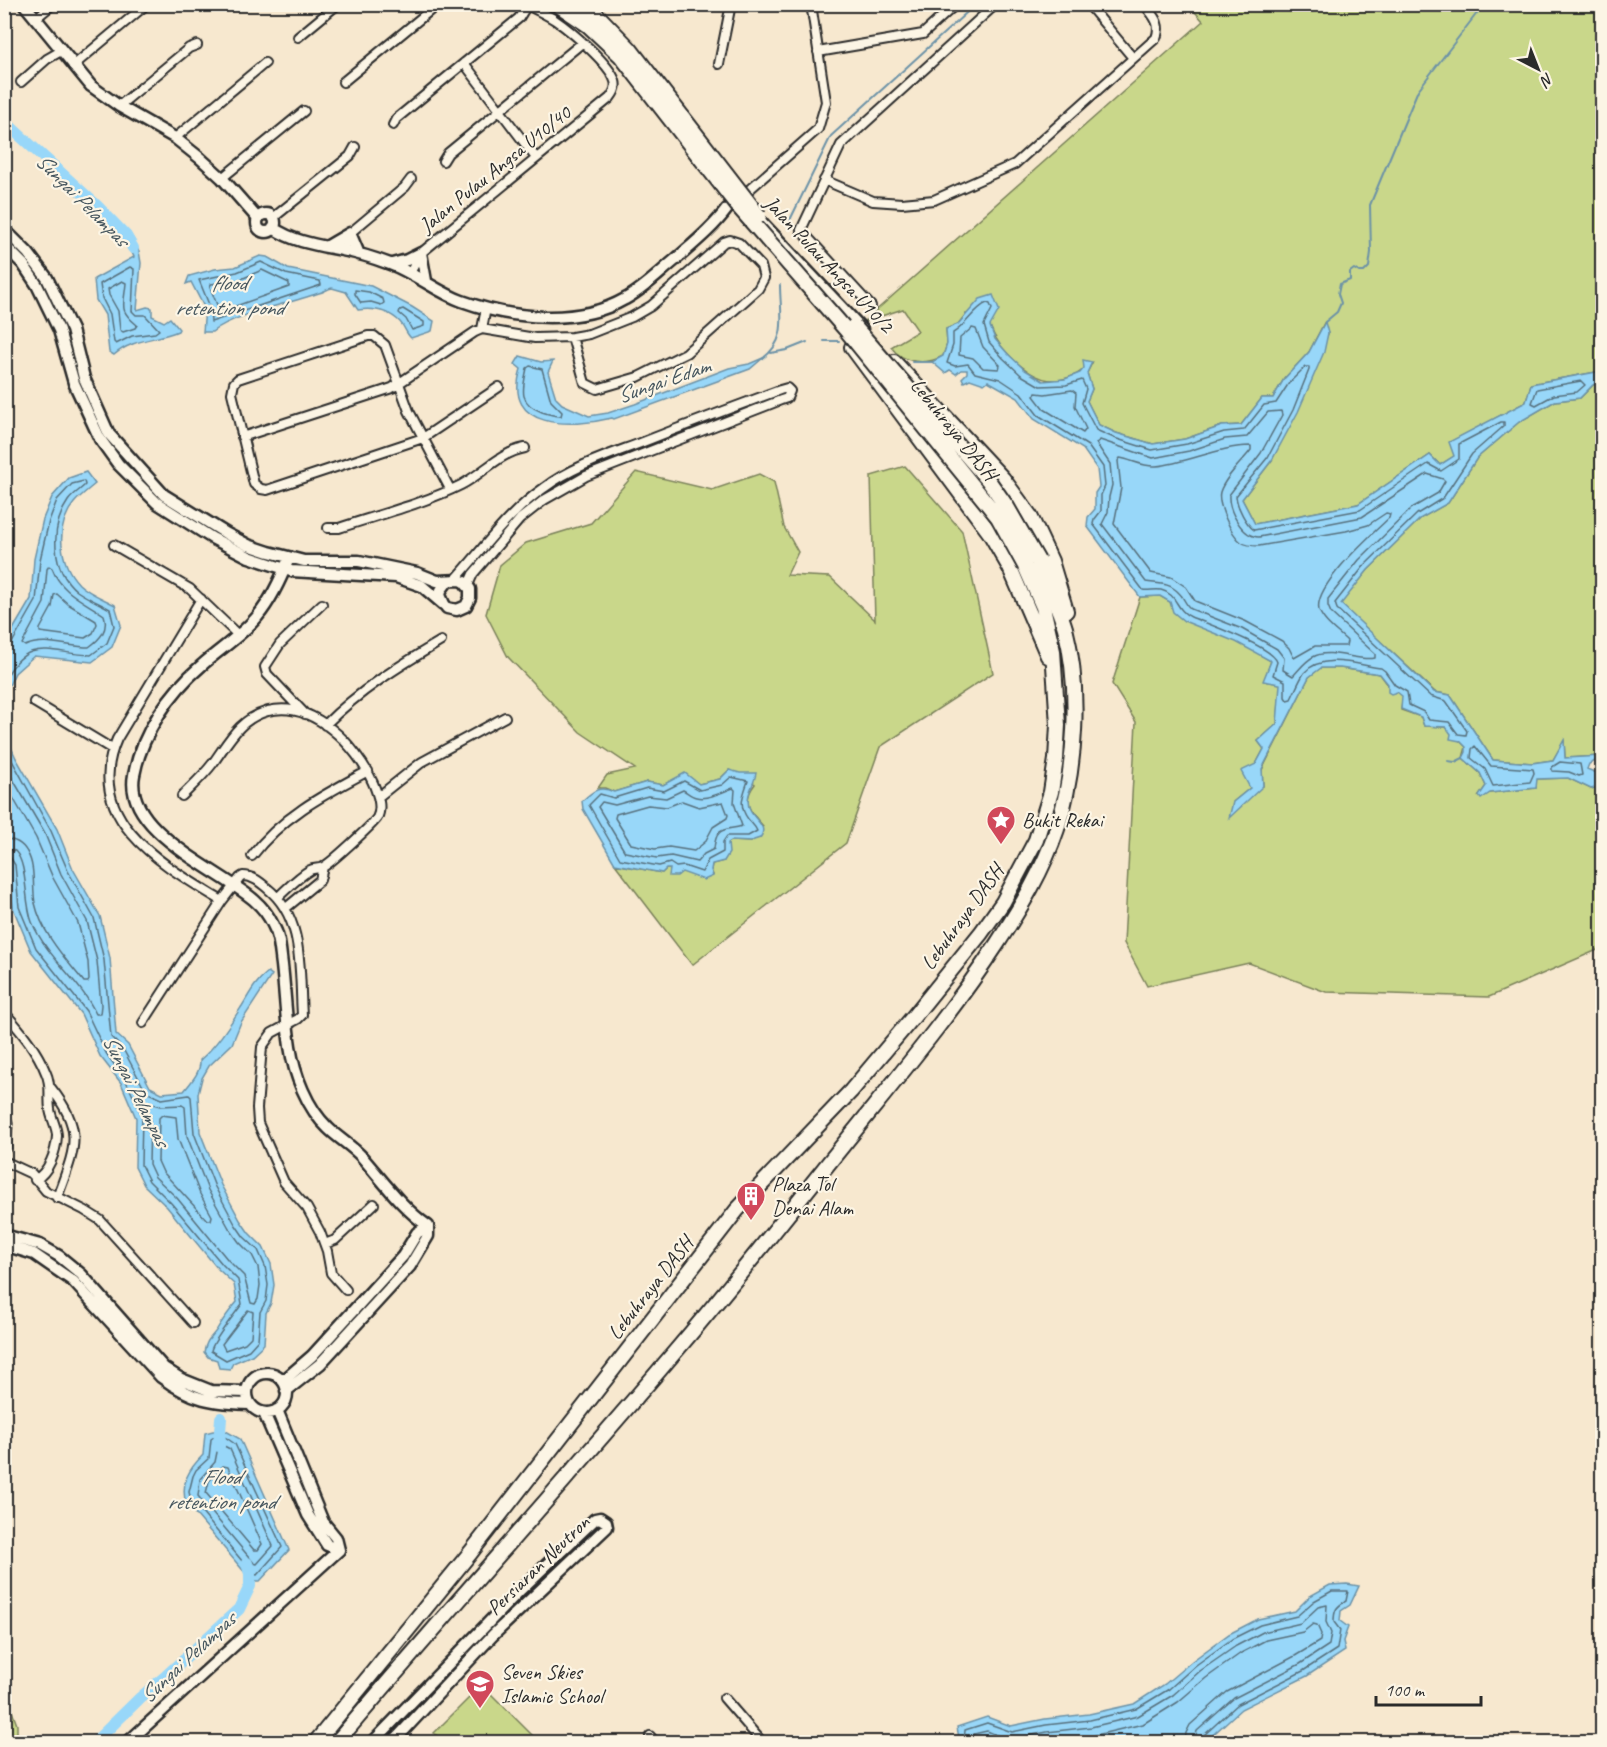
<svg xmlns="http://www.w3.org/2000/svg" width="1607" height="1747" font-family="Caveat,sans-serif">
  <rect width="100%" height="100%" fill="#f7e8cf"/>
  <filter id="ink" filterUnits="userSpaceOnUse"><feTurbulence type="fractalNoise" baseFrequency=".0167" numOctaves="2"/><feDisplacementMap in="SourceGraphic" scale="12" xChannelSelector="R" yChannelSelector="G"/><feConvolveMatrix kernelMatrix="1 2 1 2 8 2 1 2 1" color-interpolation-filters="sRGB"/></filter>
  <g filter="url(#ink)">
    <path fill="#c9d78a" stroke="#7a815a" stroke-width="1.5" d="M1189,5H1602V371L1531,384L1526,402L1450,442L1455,456L1440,465L1430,455L1358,504L1255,524L1242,499L1272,460L1328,334L1324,323L1309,352L1284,379L1273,398H1262L1241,425L1222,426L1185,439L1153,444L1116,433L1099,425L1087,401L1092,389L1087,373L1092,363C1087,366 1082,371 1077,374C1051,387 1034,378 1014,360C1003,349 995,340 990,326L966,314L958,324L946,329L947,344L943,356C927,365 903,364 891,347L918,331L903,309L863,322L1203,21Z
      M1602,382V756L1565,758L1564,741L1553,760L1532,763L1493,760L1450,695L1435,692L1340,604L1368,570L1421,518L1448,503L1477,458L1519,422L1555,401L1580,398L1593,385Z
      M905,466L962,531L993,673L880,747L846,843L692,965L615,864L662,873L666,869H671L670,875L682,872L713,875L711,870L712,864L724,861L728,843L731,841L751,842L763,826C750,812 741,802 755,784L740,774L729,770L720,779L699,784L685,774L663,785L647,782L614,792L605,788H598L607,775L635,769L580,732L508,657L486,614L500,565L526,543L591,523L636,472L712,490L759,474L774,482L784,527L798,552L787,575L830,577L875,620L871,476Z
      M1160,596L1271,661L1264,681L1281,684L1277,724L1258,741L1264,749L1256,764L1250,788L1233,802L1263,786L1262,770L1309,677L1320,668H1340L1380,674L1388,685L1403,696L1401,710L1421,717L1424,726L1446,727L1466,747L1463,758L1480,773L1486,786L1479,796L1490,793L1536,788V779L1568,778L1591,789L1602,786V948L1489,997L1326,992L1249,963L1147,986L1124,943L1136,722L1112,684L1140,597Z
      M482,1685L539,1742H443L434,1733Z
      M4,1689L17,1725V1742H5Z"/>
    <path fill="#98d7f9" stroke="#6c92a7" stroke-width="1.5" d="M129,234L139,251L141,263L137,310L147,307L152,308V316L164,322L170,318L179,329L178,331C156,340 132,339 114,355L109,352L105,315L96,300L94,279L134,257L125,238Z
      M260,256L267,257L288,269L371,286L412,307L434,321L432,331L411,338C406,334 405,327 400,322C389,311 373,308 358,310L346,292L332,288C327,289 324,292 319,293C292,303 233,314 212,332H203L205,309L191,282L186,284L189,276L215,269L235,267Z
      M993,295L999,310L990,326L995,339L1008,354L1025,370L1043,381L1065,379L1080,373L1084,368L1083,360L1092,362L1087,373L1092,389L1087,401L1099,425L1116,433L1153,444L1185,439L1222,426L1241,425L1262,398H1273L1284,379L1309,352L1325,322L1328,333L1324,352L1298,412L1272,460L1242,499L1255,524L1358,504L1430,455L1440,465L1454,456L1449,442L1526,402L1531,384L1602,371V382L1593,385L1580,398L1555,401L1519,422L1477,458L1448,503L1421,518L1368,570L1341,604L1434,692L1450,695L1493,760L1532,763L1553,760L1564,740L1565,758L1602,756V758L1589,764L1587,769L1602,775V786L1591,789L1568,778L1537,779L1536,788L1490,793L1481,799L1479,796L1486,786L1480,773L1463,758L1466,752V747L1460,741L1450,739L1451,734L1446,727L1424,726L1421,717L1401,709L1402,696L1397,692L1391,694L1388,692V684L1380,674L1340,668H1321L1309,677L1262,769L1263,786L1229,818L1233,802L1250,788L1241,771L1256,764L1264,749L1258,741L1277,724L1280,684L1263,681L1271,661L1236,642L1184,621L1173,612L1170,602L1160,596L1140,597L1087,526L1088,517L1095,509V493L1099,487L1097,469L1083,449L1034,419L1018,398L988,381L984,384L970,379L964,382L962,378L967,373V370H961L956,374L950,370L945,373L932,362L943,356L947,344L946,329L958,324L980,299Z
      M520,356L541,362L553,361L548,372L556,398L562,404L589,416L608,413L635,404L729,368L749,364L763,358L750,369L614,419L612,418C572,428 502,430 521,369L515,364Z
      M86,472L95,484C88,490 80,496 74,503C55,526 59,563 79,584C88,593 104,599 115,605L121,625L112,647L92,662L34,656L15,673L5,694V643L31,599L34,559L43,519L52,497L69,478Z
      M4,732L16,758L57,829L73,869L100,916L110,958L116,1034L128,1045L150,1087L162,1093L184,1091C191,1082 201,1072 200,1060C217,1045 229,1026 242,1006C250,993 255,982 268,972L272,975L241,1022L232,1044L209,1066L202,1078L198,1094L200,1132L221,1185L240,1220L249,1233L263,1247L271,1264L274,1285L271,1303L266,1313L264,1344L252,1355L233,1363L230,1369L219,1368L217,1360L208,1357L204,1352C207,1336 213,1338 219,1326C225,1317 230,1310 237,1302L234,1284L218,1269L167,1207L144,1185L135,1167L136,1118L121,1083L100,1056L81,1014L31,951L13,908L9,865L5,857Z
      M729,770L740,773H756C754,787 744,795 750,810C754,820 769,826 760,838L754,840L751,842L731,841L728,843L729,853L724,861L712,864L711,870L713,876L704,880L682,872L677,876H669L670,869H666L662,873L615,864L583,809L582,801C593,791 599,785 614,792L647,782L663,785L685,773L699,784L720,779Z
      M213,1431H226L240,1439L289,1550L260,1581H252L186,1503C180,1483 189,1469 203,1455L205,1433Z
      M1347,1584L1359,1586L1350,1605L1341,1611L1340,1621L1348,1627L1343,1641L1345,1651L1307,1676L1241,1709L1205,1742H956L959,1738L957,1727L987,1717L1011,1726L1045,1719L1089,1714L1134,1704L1165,1684L1192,1661L1229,1634L1258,1619L1295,1611L1310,1596L1330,1585Z"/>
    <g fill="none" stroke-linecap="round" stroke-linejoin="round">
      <path stroke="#57707d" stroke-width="1.5" d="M261,262L286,274L320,281L321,285L211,322L210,307L199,280L237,272Z
        M130,267L134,269L132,311L136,315H145L159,330L155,333L132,336L116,344L114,342L110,314L102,298L100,284Z
        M262,270L289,283V287L222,311L219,310L210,287L211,284L239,280Z
        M122,281L126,283C124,307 118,309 137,325L135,328L123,332L120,330L118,311L109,295L108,289Z
        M355,290L369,292L383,299L384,303L381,305L371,302L361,303L355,294Z
        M987,303L990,304L992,309L984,325L989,342L1003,358L1021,375L1040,386L1066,385L1082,380L1086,389L1082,403L1096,430L1114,438L1152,450L1187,444L1224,432L1244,430L1264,405L1276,403L1289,383L1305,367H1309V370L1293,410L1268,457L1236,496C1237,507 1246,524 1254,530L1360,510L1428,464L1441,471L1459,459V444L1501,422H1504V426L1472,454L1443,498L1417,514L1364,566L1335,603L1337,609L1430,696L1446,701L1467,731L1466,735L1458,734L1449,722L1429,720L1424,712L1409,705L1407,692L1395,685L1385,671L1381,668C1358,665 1322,652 1304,673C1299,681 1295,691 1291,699L1287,700L1285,697V681L1273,675L1277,662C1273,647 1208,624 1191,617C1175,610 1178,594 1161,590C1155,589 1148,591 1143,590L1093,524L1094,520L1101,511V495L1105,486L1103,467L1088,446L1038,415L1021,393L1000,379L975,373L968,364L955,366L947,363L953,345V333C967,325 974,308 987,303Z
        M403,309L424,322V326L412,330L406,319L399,313L400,310Z
        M972,328L976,329L983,347L1000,365L999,369L983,368L973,358L959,355L960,338Z
        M530,366L542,369L551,401L562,412L561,416C554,416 548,414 542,412C517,403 523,388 527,368Z
        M1581,381L1585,385L1577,392L1554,395L1536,405L1532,403L1537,389Z
        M1072,390L1076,393L1075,406L1086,429L1083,433L1044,409L1034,396L1036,393L1045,394Z
        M1281,411L1282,415L1261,453L1229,495C1228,510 1242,537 1259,537L1362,517L1427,474L1443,479L1445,481L1438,493L1412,508L1359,560L1328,599V606L1331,613L1375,654V658C1358,662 1330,647 1313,657C1304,662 1299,670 1293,676L1283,670L1284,658L1277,649L1242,629L1191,609C1184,604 1185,598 1179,593C1169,582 1158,584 1146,582L1102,524L1108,512L1109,497L1112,485L1110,464L1096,443L1100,440L1153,458L1189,451L1225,439L1247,437L1268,412Z
        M1251,446V450C1242,462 1225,477 1220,492C1217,504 1231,534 1241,542C1247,546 1253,546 1259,546L1346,531L1368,525L1386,513L1390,514L1389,518C1372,534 1313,586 1319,610C1323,622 1338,632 1347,641L1346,646H1315L1294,658L1289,648L1282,641L1245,621L1195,601L1186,587L1171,577L1151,573L1114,524L1121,488L1118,461L1120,458C1132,460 1143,467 1156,466C1188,463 1219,446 1251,446Z
        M49,566L52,568C61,593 84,601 104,615C109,630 100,639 89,647C68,647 44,637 25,646L22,644L44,603L47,569Z
        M57,594L68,604L96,621L97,624L93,633L85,638L40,632V629L52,607L54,595Z
        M4,647L12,643L36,601L40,560L49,521L57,500L72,484L84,481L85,485C80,490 72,495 68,501C50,527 51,570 77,591C87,598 99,603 110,609L114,626L107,643L91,655C51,654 28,634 4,681
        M4,746L51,831L68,871L94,918L104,960L111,1037L123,1049L146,1092L162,1099L189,1095L191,1097L194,1133L215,1187L235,1224L244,1237L258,1250L265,1266L268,1285L266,1301L260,1312L258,1340L249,1350L226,1360L211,1351C212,1341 235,1314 242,1304L238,1280L223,1265L171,1203L149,1181L141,1165L142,1115L126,1081L106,1053L86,1011L36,948L19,907L15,865L10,857L4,856
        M1475,746L1491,766L1533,769L1534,773L1530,782L1493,786L1485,769L1471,758L1472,749Z
        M1560,762L1580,764L1582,775L1579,776L1569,772L1552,771V767Z
        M4,764L45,834L61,874L87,921L97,961L101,1005L100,1014H96C80,980 47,958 32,922C24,902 28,864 15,851L4,848
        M731,777L748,781C743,795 738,806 748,819C752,824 755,826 757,831L748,836H727L723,842V852L708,860L702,872L684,866L676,867L670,863L659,866L620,859L589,805L600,794L614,798L647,788L664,791L684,781L700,790L722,785Z
        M4,782L36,838L53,878L78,923L88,962L89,980L88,982H84C65,958 42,934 35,903C32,887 36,867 27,852C22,843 15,839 4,839
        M733,788L735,790L734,803L742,826C726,831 716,825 714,849L704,854L697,862L671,856L657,858L625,852L598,807L602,802L615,805L648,796L666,798L683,790C687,792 691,796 696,797C707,800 723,792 733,788Z
        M682,801L699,807L723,802L728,815L727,818L713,827L705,842L694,851L669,847L655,849L631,844L615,818L616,814L648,805L667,807Z
        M147,1102L161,1106L182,1105L185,1107L187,1136L208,1190L229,1228L239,1242L252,1255L258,1267L260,1285L258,1299L255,1304L251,1303L244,1276L228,1260L177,1198L155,1177L149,1164L150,1118L145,1105Z
        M162,1115L176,1117L178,1139L200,1194L212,1216L211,1220H207L163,1172L158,1161L159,1118Z
        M248,1310L253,1312L251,1337L245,1343L225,1350L222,1344Z
        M214,1437H225L235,1444L282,1547L257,1575L253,1574L191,1500L189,1492L193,1476L196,1470L209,1458L211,1439Z
        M222,1445L230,1449L273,1546L257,1564L254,1563L198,1496L200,1479L215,1462L218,1447Z
        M223,1466L228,1467L262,1544L258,1550H254L206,1493L209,1481Z
        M964,1742L965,1730L987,1723L1012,1732L1046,1725L1090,1720L1136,1709L1169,1689L1196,1665L1232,1639L1260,1625L1297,1616L1314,1601L1332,1591H1348L1346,1601C1336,1607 1334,1610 1334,1622L1340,1630L1337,1649L1303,1671L1238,1704L1203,1736L1201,1742
        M972,1742L974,1734L987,1731L1006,1739H1013L1047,1732L1091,1727L1138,1716L1173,1695L1200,1671L1236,1646L1263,1632L1301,1623L1318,1607L1327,1605L1326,1622L1331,1633L1329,1645L1300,1664L1234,1698L1197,1731L1194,1742
        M1041,1742L1092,1736L1143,1724L1178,1702L1206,1678L1241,1653L1266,1640L1303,1632L1313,1624L1317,1625L1321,1634L1320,1641L1295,1656L1227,1692L1190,1725L1186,1733L1185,1742"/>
      <path stroke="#6c92a7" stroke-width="2" d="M789,222L831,136L976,4
        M1325,322L1337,312L1341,303L1338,294L1340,284L1350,280V272L1354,269L1359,272H1364L1369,267L1371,252L1370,205L1418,90L1484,4
        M824,341H839
        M771,353L787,350L807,342
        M762,359C789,340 780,314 780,285
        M912,362H932
        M1448,761L1455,762L1463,758"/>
      <path stroke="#98d7f9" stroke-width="12" d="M4,121L97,206L126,236L133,248
        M219,1446L221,1418
        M95,1742L140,1698L166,1676L239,1609L250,1586V1574L247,1563"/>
      <g stroke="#2b2b2b" stroke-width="12">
        <path id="street" d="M1088,4L1133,58
          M35,19L53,4
          M298,37L338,4
          M818,52L923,34L956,4
          M464,63L536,158
          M719,64L731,4
          M73,66L147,4
          M21,82L47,59L61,51
          M343,82L438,4
          M119,106L189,48L197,45
          M393,125L396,119L519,18L527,5
          M175,138L265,63
          M443,161L448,153L582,43
          M222,178L304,111
          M824,180L873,201L902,203L934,200L1015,164L1156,38C1162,23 1153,16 1144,4
          M742,196L818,129L826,102L811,4
          M273,218L350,156L355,147
          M343,250L350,233L405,187L411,179
          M410,273L421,253L610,98C614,93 617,87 615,81C610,64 570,30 555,20C546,14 536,10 526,4
          M871,306L801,230L841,145L996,4
          M482,329L486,308
          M242,437L392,388L475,332L482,329L535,338L572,337L589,334L632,317L651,306L724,242L730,240L739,243L761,266L764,278L758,289L686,353L638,377L597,389L585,383L572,337
          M450,489L409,411L385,345L374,336H368L238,379L234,383L232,393L254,484L261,489L267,490L423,438L499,387
          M328,528H339C378,515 425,503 461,485C484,473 499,453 525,448
          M114,545L190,589L239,636
          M455,580C484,548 508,513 544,488C573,466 609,455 643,442C689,424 734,407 780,390L787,388L790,391L787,398L781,400L586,476L544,500L520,519L473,574L468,585
          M201,599L117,739C81,820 165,866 222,901
          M34,702L112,749
          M305,714L267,674L265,667L280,644L322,604
          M325,725C360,690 399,666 441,641
          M182,796C193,785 204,775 213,763C229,741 239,719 268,711C313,700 357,746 373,783C377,793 383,807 377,818C372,825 331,863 323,867C319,869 314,868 310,870C298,877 288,888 278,897
          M378,797L422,762L505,717
          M252,856C282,816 325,794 368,771
          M286,908L320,880L323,867
          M4,1012C21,1031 37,1050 46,1073C52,1086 48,1096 50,1109C51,1118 57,1127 57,1136C56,1152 49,1172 35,1180
          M143,1023L222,901L240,878L243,876C253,876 260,882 267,888C305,918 299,971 302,1015L298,1019L272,1033L262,1047L257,1108L258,1123L284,1182L307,1208L320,1232L327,1251L331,1273L346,1290
          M51,1088C86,1132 74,1150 57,1198
          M4,1161L32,1174L46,1191L84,1210L100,1220L193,1323
          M325,1244L335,1240L374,1204
          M724,1698L762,1742
          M650,1736L655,1742"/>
      </g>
      <g stroke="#2b2b2b" stroke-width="15">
        <path id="secondary" d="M24,4L91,86L119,106L175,138L200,158L222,178L258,219
          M753,213L862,329
          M257 223a9 9 0 1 1 18 0a9 9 0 1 1-18 0Z
          M273,228C294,242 317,245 342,250C358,253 374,258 390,264C415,273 437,292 462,301C512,319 578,326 625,299C644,289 659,273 675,260C693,244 712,229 727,209
          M4,229L28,253L47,278L72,330L84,378L109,434L164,495L227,534L248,545L269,552L304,561H359L417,573L437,581L460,580L464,582L470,589V598L466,606L457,610L447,608L444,604L440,595L441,590L447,582
          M4,245L23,264L37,285L59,330L74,383L100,439L118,464L157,503L212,538L249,557L291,571L396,577L422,586L443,604
          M326,247L350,233L359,254
          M392,264L407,260L421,253L426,281
          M289,558C281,579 271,600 257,617C241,636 220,649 202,665C170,692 142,733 134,775C123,831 220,870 254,900C261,906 269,916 273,925C280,937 280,951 282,965C285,992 286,1020 290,1046C294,1074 307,1108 328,1128C338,1138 352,1146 362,1157C383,1181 402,1208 428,1226
          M4,1117L6,1124L4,1148
          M4,1235L40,1245L59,1256L81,1274L164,1368L181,1379L211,1391L247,1392
          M4,1245L34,1254L73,1281L161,1377C192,1400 212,1403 250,1404
          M247 1393a20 20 0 1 1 40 0a20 20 0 1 1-40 0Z
          M283,1381L312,1356L403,1256L417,1233L428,1226
          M286,1391L320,1364L410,1266L428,1236V1226
          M277,1410L323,1522L336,1538L339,1550
          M264,1413L308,1515L327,1545L339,1550
          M128,1742L339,1550
          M373,1742L520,1590L595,1519L600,1518L606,1522L607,1527L493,1635L393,1742"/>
      </g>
      <g stroke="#2b2b2b" stroke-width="18">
        <path id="highway" d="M852,347L990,533L1010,568L1048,656
          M894,362L1003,479L1030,516L1051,561L1066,611
          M316,1742L471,1552L737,1210L851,1091L914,1016L981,933L1003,902L1036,840L1051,792L1056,759L1058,725L1053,651L1043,607L1025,566
          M337,1742C447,1611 563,1484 674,1353C735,1282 793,1207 852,1134C902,1072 953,1011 997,944C1021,907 1043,871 1057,829C1076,769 1081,689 1065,628C1058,605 1047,583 1038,561"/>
      </g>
      <use href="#street" stroke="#fcf5e5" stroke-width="8"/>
      <use href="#secondary" stroke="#fcf5e5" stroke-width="10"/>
      <use href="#highway" stroke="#fcf5e5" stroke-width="14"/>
      <g stroke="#2b2b2b" stroke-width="18" stroke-linecap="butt">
        <path id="highway-bridge" d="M557,4L588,25L621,56L737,205L847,331L998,517L1025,566
          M582,4L596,14L630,49L759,216
          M854,326L988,480L1007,507L1038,561"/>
      </g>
      <use href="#highway-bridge" stroke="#fcf5e5" stroke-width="14"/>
    </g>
  </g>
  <defs>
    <g id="sight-pin" transform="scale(1.5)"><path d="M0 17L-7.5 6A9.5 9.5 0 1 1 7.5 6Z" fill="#d1495b" stroke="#fcf5e5"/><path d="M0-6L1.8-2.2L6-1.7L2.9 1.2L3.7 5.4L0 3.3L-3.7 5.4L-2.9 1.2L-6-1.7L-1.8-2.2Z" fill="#fff"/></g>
    <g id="building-pin" transform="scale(1.5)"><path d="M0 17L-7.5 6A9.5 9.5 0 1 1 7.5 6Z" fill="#d1495b" stroke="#fcf5e5"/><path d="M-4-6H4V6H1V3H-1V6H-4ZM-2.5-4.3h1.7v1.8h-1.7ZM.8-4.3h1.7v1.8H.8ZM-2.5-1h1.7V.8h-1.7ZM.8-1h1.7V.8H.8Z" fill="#fff"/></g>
    <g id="school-pin" transform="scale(1.5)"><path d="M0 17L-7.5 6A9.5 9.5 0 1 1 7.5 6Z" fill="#d1495b" stroke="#fcf5e5"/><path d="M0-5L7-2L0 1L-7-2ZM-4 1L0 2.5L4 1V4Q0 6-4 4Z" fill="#fff"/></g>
  </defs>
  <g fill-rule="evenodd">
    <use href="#sight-pin" x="1001" y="820"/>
    <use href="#building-pin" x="751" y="1196"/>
    <use href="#school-pin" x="480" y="1684"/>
  </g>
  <g text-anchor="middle" stroke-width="4.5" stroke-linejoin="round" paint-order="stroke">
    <g font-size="21" fill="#2b2b2b" stroke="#fcf5e5">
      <text transform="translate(495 169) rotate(-39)" y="7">Jalan Pulau Angsa U10/40</text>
      <text transform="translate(829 264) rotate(47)" y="7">Jalan Pulau Angsa U10/2</text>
      <text transform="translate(954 429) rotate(51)" y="7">Lebuhraya DASH</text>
      <text transform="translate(962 917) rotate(-54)" y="7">Lebuhraya DASH</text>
      <text transform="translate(650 1288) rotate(-52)" y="7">Lebuhraya DASH</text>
      <text transform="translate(538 1565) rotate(-44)" y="7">Persiaran Neutron</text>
    </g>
    <g font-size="21" fill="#2b2b2b" stroke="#fcf5e5" text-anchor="start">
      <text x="1022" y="827">Bukit Rekai</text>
      <text x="772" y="1191">Plaza Tol<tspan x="772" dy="24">Denai Alam</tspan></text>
      <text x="501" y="1679">Seven Skies<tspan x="501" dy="24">Islamic School</tspan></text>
    </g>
    <g font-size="22" font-style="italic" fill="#46565e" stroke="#fcf5e5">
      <text transform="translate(83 199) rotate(45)" y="8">Sungai Pelampas</text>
      <text x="229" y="290">flood<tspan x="229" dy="25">retention pond</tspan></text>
      <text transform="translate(663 380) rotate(-19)" y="8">Sungai Edam</text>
      <text transform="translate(137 1090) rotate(63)" y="8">Sungai Pelampas</text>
      <text x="221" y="1484">Flood<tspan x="221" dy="25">retention pond</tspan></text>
      <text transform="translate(187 1657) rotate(-43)" y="8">Sungai Pelampas</text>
    </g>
  </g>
  <rect width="1607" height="1747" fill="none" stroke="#fcf5e5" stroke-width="24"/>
  <rect x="12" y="12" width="1583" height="1723" fill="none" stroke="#2b2b2b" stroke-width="2" filter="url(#ink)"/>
  <g transform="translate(1538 69) rotate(138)" stroke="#fcf5e5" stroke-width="4.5" paint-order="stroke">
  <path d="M0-4.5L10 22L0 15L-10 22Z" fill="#2b2b2b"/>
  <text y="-9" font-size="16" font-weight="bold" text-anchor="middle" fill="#2b2b2b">N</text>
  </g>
  <path d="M1376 1696v9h105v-9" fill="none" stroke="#2b2b2b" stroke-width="3"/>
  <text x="1385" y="1696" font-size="18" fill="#2b2b2b" stroke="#fcf5e5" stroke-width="4.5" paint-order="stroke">100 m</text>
</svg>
